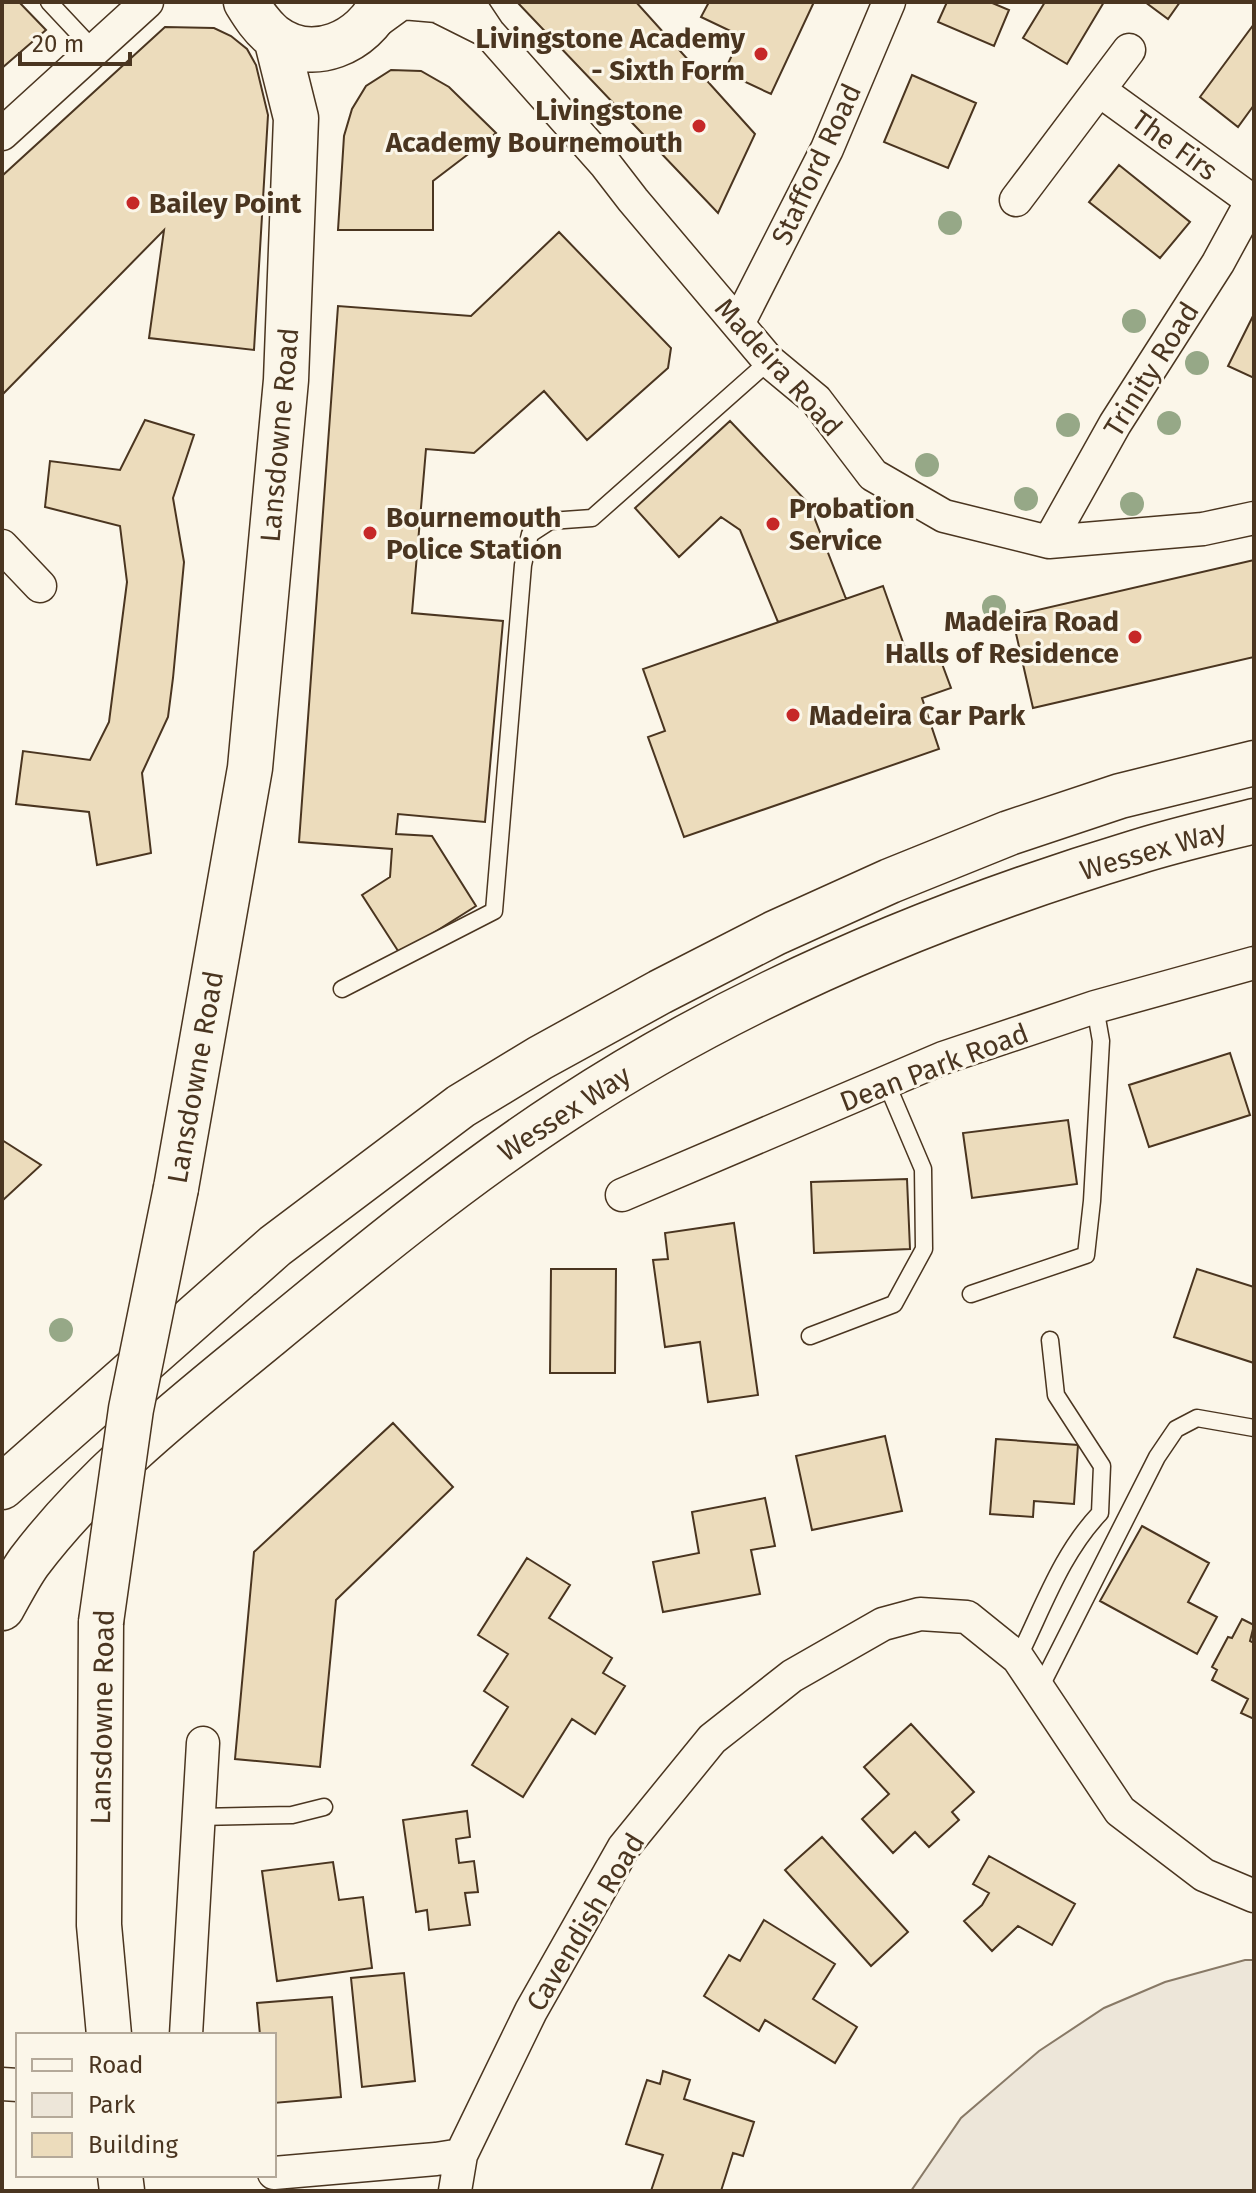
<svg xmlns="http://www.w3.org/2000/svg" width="1256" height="2193" font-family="'Fira Sans',sans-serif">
  <rect width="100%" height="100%" fill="#fbf6e9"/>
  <path fill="#ede6d9" stroke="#887966" stroke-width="2" d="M1245,1960H1254V2191H911L961,2118L1039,2051L1104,2008L1165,1982Z"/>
  <path fill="#ecdcbc" stroke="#4a3520" stroke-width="2" d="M2,2H19L46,30L2,68Z
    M517,2H636L755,134L718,213Z
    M709,2H814L771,94L724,72L741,36L701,17Z
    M947,2H990L1009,10L994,46L938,22Z
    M1045,2H1104L1067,64L1023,38Z
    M1145,2H1180L1168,19Z
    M1254,24V105L1238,127L1200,97Z
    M165,27L214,28L231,36L247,49L256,65L268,115L254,350L149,338L164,230L2,395V176Z
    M391,70L421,71L449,87L496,133L433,181V230H338L344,136L352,109L366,86Z
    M391,70L421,71L449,87L496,133L433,181V230H338L344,136L352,109L366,86Z
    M912,75L976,103L948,168L884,142Z
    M1119,165L1190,222L1160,258L1089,202Z
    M559,232L671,348L668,368L587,440L544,391L474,453L426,449L412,613L503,621L485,822L398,814L396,834L432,836L476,906L400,954L362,895L390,877L392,849L299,842L338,306L471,316Z
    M1254,314V378L1228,366Z
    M145,420L194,435L173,498L184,562L173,678L168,717L142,773L151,853L97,865L89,812L16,804L23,751L90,760L109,722L127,582L120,526L45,507L50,461L120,470Z
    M730,421L809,504L846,599L778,622L740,530L721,517L679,557L635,508Z
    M1254,560V657L1033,708L1012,616Z
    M1254,560V657L1033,708L1012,616Z
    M883,586L910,662L938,653L951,688L922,698L939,749L684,837L648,737L665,731L643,669Z
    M1230,1053L1250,1115L1149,1147L1129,1085Z
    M1068,1120L1077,1184L972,1198L963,1133Z
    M2,1140L41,1165L2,1201Z
    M907,1179L910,1249L814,1253L811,1182Z
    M734,1223L758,1395L708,1402L700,1342L665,1347L653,1260L668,1259L665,1233Z
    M551,1269H616L615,1373H550Z
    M1197,1269L1254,1287V1363L1174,1337Z
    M393,1423L453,1487L336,1600L320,1767L235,1759L254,1552Z
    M885,1436L902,1511L812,1530L796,1456Z
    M996,1439L1078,1445L1074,1504L1034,1501L1033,1517L990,1514Z
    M765,1498L775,1546L751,1550L760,1594L663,1612L653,1562L699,1553L692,1512Z
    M1142,1526L1209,1563L1188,1602L1217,1617L1197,1654L1100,1601Z
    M527,1558L570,1585L549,1618L612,1658L603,1673L625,1686L595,1734L572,1719L523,1797L472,1765L508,1707L484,1691L508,1654L478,1635Z
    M1242,1619L1254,1625L1250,1641L1254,1643V1719L1241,1713L1248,1699L1212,1680L1217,1670L1212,1667L1228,1637L1232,1638Z
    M911,1724L974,1792L952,1812L959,1820L929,1847L915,1832L893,1853L862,1819L889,1794L864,1767Z
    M467,1811L470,1837L456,1839L459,1863L474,1861L478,1892L465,1893L470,1925L429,1930L427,1910L416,1912L403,1820Z
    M822,1837L908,1932L871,1966L785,1870Z
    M989,1856L1075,1904L1052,1945L1018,1926L992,1951L964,1921L982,1905L989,1893L973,1884Z
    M333,1862L339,1900L363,1897L372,1968L277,1981L262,1871Z
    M764,1920L835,1964L813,1999L857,2027L835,2063L765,2020L759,2031L704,1996L729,1955L740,1961Z
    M404,1973L415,2081L362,2087L351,1978Z
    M332,1997L341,2097L274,2103V2035H260L257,2003Z
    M663,2071L690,2080L684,2099L754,2122L743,2156L733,2153L721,2191H651L663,2155L626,2144L647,2080L660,2084Z"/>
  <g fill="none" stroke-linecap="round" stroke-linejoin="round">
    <g stroke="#4a3520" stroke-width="19">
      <path id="service" d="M49,2L94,50
        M342,989L494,911L523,565L530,534L550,521L592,518L769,361
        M971,1294L1086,1255L1092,1201L1101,1041L1095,1007
        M810,1336L894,1304L924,1249L923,1169L886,1082
        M1018,1658C1043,1608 1061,1554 1100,1513L1102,1466L1056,1395L1050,1340
        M1039,1690L1157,1457L1176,1429L1197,1418L1254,1428
        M198,1817L292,1815L324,1807"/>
    </g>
    <g stroke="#4a3520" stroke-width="35">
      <path id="minor" d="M468,2L488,32L606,165L633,200L769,361L816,400L873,475L944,516L1049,542L1203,529L1254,518
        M369,27L402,3L437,6L485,30
        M1099,90L1251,200
        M2,134L147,2
        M1016,200L1129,50
        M738,324L827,149L889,2
        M1049,542L1115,424L1218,263L1254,197
        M2,546L40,586
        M622,1195L943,1058L1095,1007L1254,963
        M186,2035L203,1743
        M2,2084L18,2085
        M274,2173L436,2159L461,2155
        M455,2191L461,2155L531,2011L624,1847L712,1739L792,1676L883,1624L920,1614L967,1617L1018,1658L1120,1811L1204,1875L1254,1896"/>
    </g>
    <g stroke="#4a3520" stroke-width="47">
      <path id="secondary" d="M246,2C254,15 261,26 273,36C312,66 364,42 382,2
        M176,1188L250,768L286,380L296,118L276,38
        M101,1622L99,1925L109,2035
        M120,2175L122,2191"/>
    </g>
    <g stroke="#4a3520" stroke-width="47">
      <path id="trunk" d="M2,1487L275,1246L461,1106L540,1058L660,992L775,933L890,881L1009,833L1120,796L1254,763
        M2,1608C11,1592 19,1576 29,1562C94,1476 182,1407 265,1339C362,1259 460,1178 566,1109C740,995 938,912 1137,852C1175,840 1215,831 1254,821"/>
    </g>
    <use href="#service" stroke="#fbf6e9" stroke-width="16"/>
    <use href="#minor" stroke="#fbf6e9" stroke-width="32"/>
    <use href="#secondary" stroke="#fbf6e9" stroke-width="44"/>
    <use href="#trunk" stroke="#fbf6e9" stroke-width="44"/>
    <g stroke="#4a3520" stroke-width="47" stroke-linecap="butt">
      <path id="secondary-bridge" d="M101,1622L131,1409L176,1188"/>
    </g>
    <use href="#secondary-bridge" stroke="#fbf6e9" stroke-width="44"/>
  </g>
  <g fill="#96a887">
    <circle cx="950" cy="223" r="12"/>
    <circle cx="1134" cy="321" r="12"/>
    <circle cx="1197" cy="363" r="12"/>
    <circle cx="1169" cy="423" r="12"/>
    <circle cx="1068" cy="425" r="12"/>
    <circle cx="927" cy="465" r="12"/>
    <circle cx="1026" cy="499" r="12"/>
    <circle cx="1132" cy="504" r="12"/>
    <circle cx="994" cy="607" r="12"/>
    <circle cx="61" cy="1330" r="12"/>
  </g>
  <g fill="#c62828" stroke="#fbf6e9" stroke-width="3">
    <circle cx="761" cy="54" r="8"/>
    <circle cx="699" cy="126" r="8"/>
    <circle cx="133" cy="203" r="8"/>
    <circle cx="773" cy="524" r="8"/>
    <circle cx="370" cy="533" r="8"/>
    <circle cx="1135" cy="637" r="8"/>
    <circle cx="793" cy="715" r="8"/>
  </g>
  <g text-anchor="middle" stroke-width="6" stroke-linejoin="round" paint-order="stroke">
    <g font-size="28" font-weight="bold" fill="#4a3520" stroke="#fbf6e9" text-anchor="start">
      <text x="745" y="48" text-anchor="end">Livingstone Academy<tspan x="745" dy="32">- Sixth Form</tspan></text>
      <text x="683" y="120" text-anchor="end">Livingstone<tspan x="683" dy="32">Academy Bournemouth</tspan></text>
      <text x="149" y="213">Bailey Point</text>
      <text x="789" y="518">Probation<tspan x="789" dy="32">Service</tspan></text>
      <text x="386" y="527">Bournemouth<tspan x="386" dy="32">Police Station</tspan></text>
      <text x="1119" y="631" text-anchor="end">Madeira Road<tspan x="1119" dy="32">Halls of Residence</tspan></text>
      <text x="809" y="725">Madeira Car Park</text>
    </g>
    <g font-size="28" fill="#4a3520" stroke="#fbf6e9">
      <text transform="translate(1175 145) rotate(36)" y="10">The Firs</text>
      <text transform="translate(816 164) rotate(-65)" y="10">Stafford Road</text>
      <text transform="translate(779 367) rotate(48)" y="10">Madeira Road</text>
      <text transform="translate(1151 369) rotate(-58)" y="10">Trinity Road</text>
      <text transform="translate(279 435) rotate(-85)" y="10">Lansdowne Road</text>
      <text transform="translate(1153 850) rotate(-16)" y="10">Wessex Way</text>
      <text transform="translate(934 1067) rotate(-21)" y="10">Dean Park Road</text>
      <text transform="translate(195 1077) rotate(-80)" y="10">Lansdowne Road</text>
      <text transform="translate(564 1113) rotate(-33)" y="10">Wessex Way</text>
      <text transform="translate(102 1717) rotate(-89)" y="10">Lansdowne Road</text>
      <text transform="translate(585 1922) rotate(-59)" y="10">Cavendish Road</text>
    </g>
  </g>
  <rect width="1256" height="2193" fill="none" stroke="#4a3520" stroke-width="8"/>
  <rect x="16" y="2033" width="260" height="144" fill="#fbf6e9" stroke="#b4a999" stroke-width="2"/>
  <rect x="32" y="2059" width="40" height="12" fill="#fbf6e9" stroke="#b4a999" stroke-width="2"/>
  <text x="88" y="2073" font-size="24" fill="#4a3520">Road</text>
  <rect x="32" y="2093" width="40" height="24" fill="#ede6d9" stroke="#b4a999" stroke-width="2"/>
  <text x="88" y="2113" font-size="24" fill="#4a3520">Park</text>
  <rect x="32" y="2133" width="40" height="24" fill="#ecdcbc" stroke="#b4a999" stroke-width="2"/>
  <text x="88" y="2153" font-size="24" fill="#4a3520">Building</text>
  <path d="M20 52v12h110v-12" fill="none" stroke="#4a3520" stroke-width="4"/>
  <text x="32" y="52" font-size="24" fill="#4a3520" stroke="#fbf6e9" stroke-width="6" paint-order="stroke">20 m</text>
</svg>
